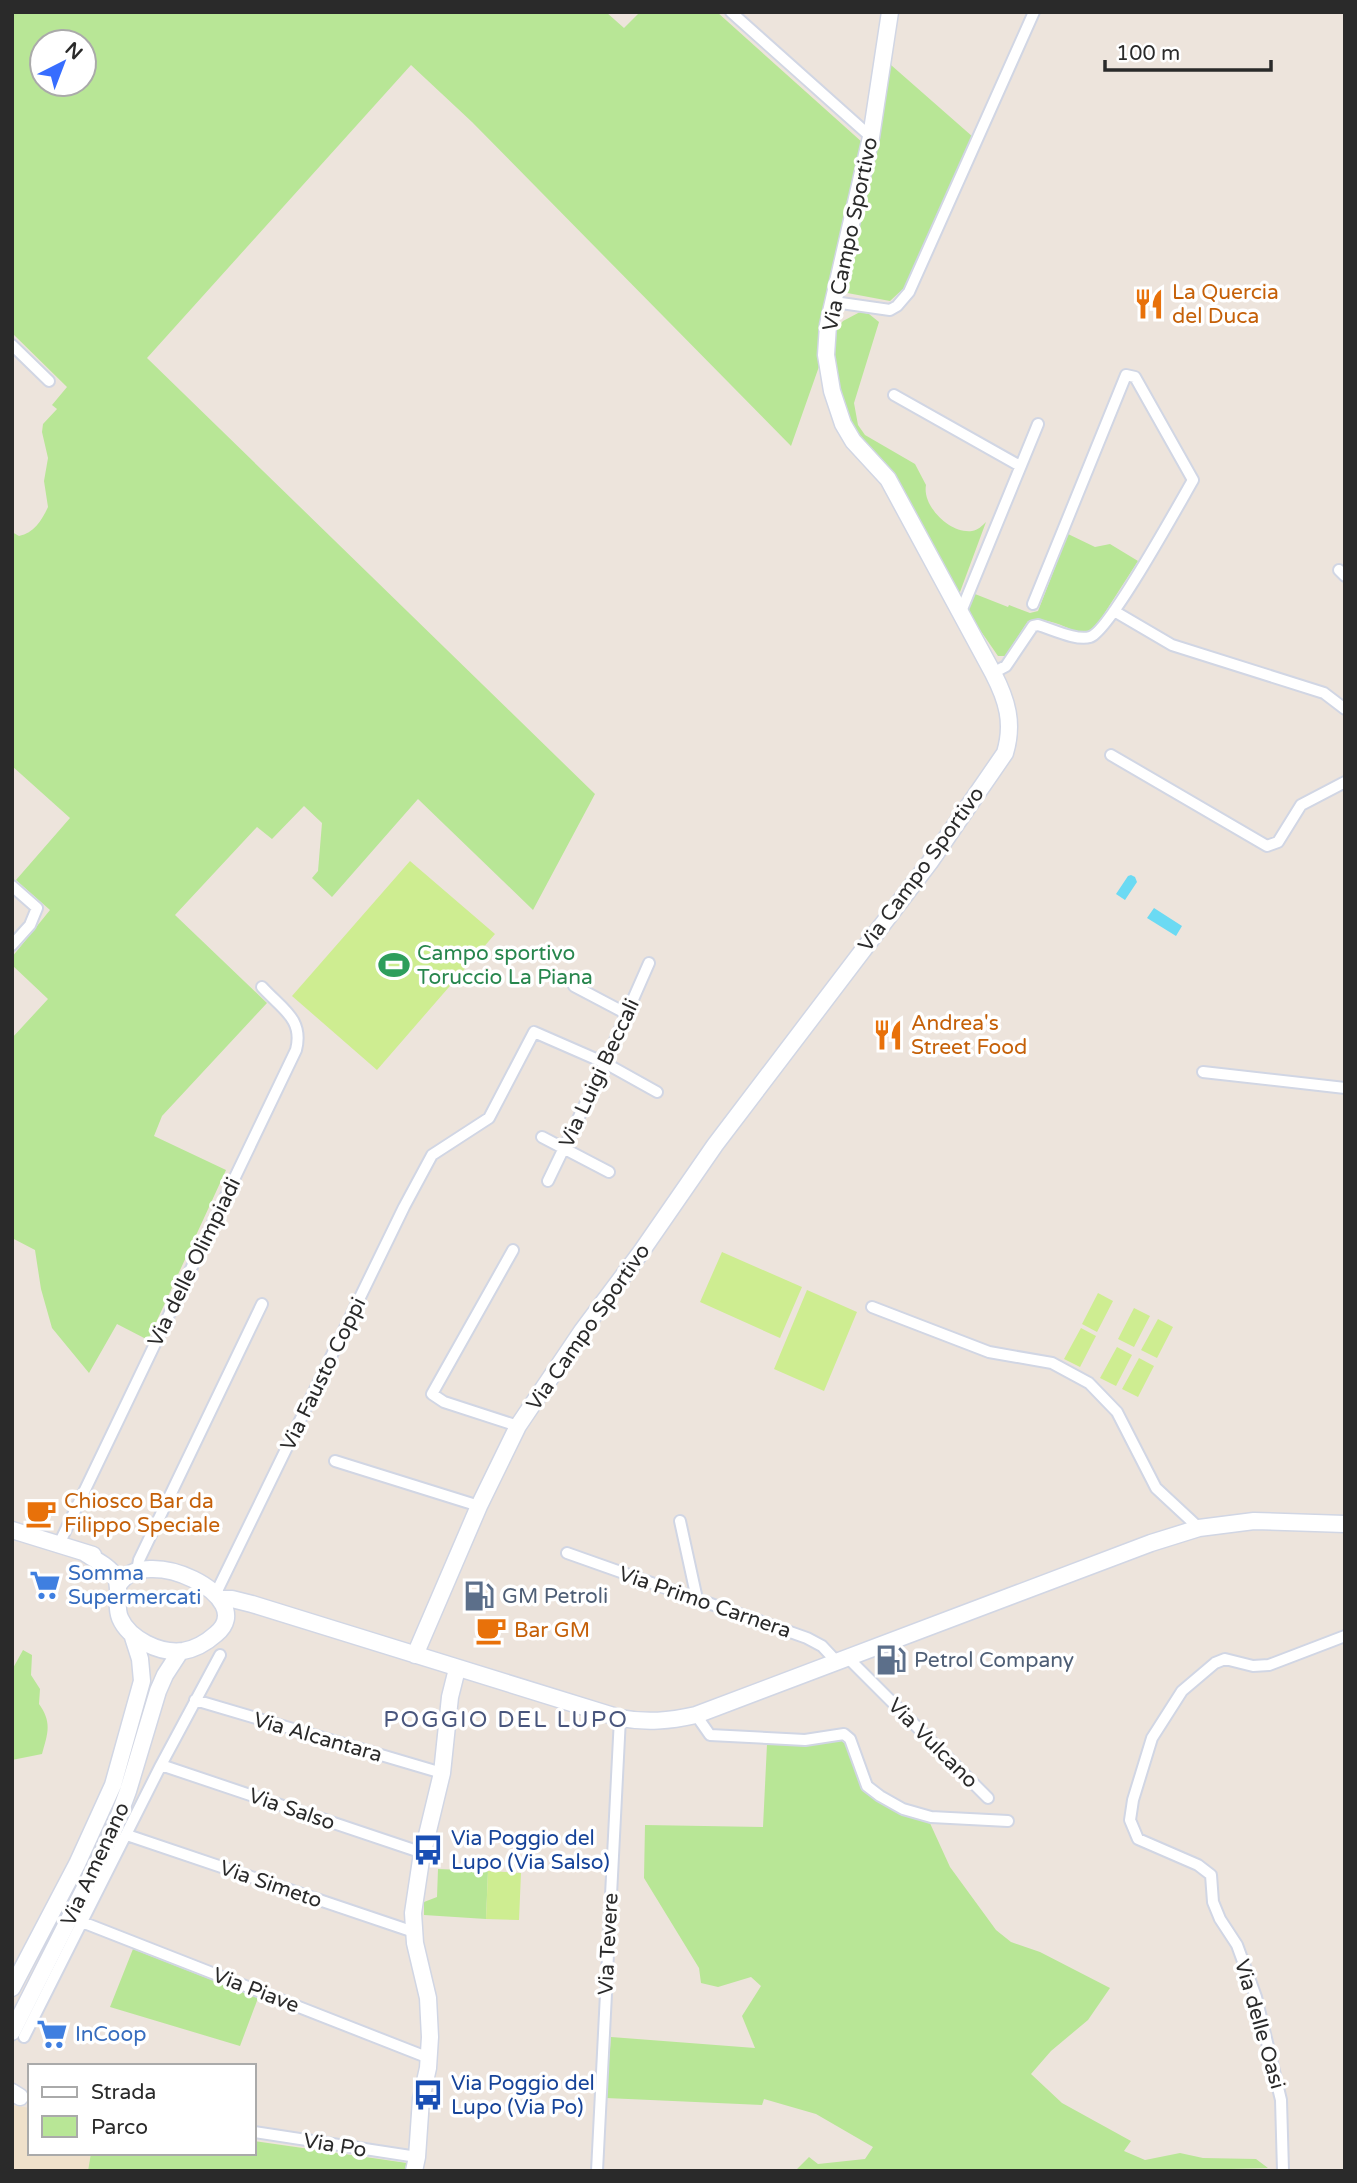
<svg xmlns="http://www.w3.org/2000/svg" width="1357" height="2183" font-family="'Varela Round',sans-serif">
  <rect width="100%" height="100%" fill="#ede4dc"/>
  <path fill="#efe0ca" d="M12,2105L30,2108V2153H91L88,2171H12Z"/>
  <path fill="#b8e696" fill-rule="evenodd" d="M12,12H606L624,28L640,12H717L863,143L822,358L791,446L472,122L411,65L147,358L595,794L533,910L418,799L332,897L312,878L318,871L322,823L304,806L272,839L257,827L175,915L267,1003L162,1116L154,1136L226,1170L148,1340L117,1324L89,1373L52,1328L41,1289L35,1250L12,1238V1038L48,999L12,965V957L50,910L16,880L70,818L12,766V532L19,536C34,533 42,520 48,507L44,481L48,458L42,432L43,424L57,409L52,405L67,387L12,333ZM42,42H84V84H42Z
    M891,65L973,137L905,287L890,301L842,292L885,73Z
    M860,312L869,314L879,322L854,403L858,425L865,435L915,464L926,485C922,506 950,534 972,531C978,530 982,526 986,522L960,592L956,596L848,419L833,366V343L836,330L843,321Z
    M1068,534L1095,547L1110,544L1138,561L1095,628L1081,634C1064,626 1047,617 1028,621L1005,656H998L969,614V608L975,594L1008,607L1009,605L1030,613L1038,611Z
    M23,1650L32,1655L31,1675L40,1689L39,1704C52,1722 48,1733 42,1754L12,1760V1670Z
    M841,1740C854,1750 852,1765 859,1779C869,1803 906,1816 929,1821L950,1867L996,1930L1011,1942L1040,1952L1110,1988L1088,2020L1051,2051L1031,2074L1062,2103L1131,2141L1124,2151L1145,2160L1180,2153L1203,2158L1256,2159L1268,2168L1159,2171H795L809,2157L818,2164L865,2159L873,2147L816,2114L764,2099L762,2105L606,2098L611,2037L755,2048L742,2016L761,1986L751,1977L718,1987L701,1983L699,1968L644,1878L645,1825L763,1827L767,1744L802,1745Z
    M438,1869L488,1871L486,1919L424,1915V1902L437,1897Z
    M133,1949L258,1998L240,2046L110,2007Z
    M254,2141L407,2163L404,2171H88L91,2153H254Z"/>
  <path fill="#ceed91" d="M410,861L495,934L377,1070L292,996Z
    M722,1252L802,1287L780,1338L700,1302Z
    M807,1290L857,1312L824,1391L774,1369Z
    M1098,1293L1113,1301L1097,1332L1082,1324Z
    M1134,1308L1150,1316L1134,1347L1118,1339Z
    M1158,1319L1173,1327L1157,1358L1141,1350Z
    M1081,1328L1096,1336L1080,1367L1064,1359Z
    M1117,1347L1132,1355L1116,1386L1100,1378Z
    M1139,1358L1154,1366L1138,1397L1122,1389Z
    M488,1871L521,1873L519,1920L486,1919Z"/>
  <path fill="#6bdaf3" d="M1131,875L1135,877L1137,882L1125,900L1116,894L1128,876Z
    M1154,908L1182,926L1176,936L1147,918Z"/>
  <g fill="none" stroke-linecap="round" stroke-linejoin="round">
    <g stroke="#d1d6e4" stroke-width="14">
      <path id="street" d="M731,12L871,137
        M834,302L890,310L897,306L909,292L1034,12
        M12,345L49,381
        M894,395L1020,466
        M1339,570L1345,576
        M1114,611L1172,645L1324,693L1345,709
        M960,614L1038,424
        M993,673L1006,666L1033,626L1038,625C1052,629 1076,641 1090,637C1109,632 1179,504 1193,480L1135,377L1126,375L1033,604
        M1111,755L1267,846L1278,842L1301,805L1345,782
        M12,886L37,908L30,925L12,945
        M574,986L627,1014
        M1203,1072L1345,1088
        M542,1137L609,1172
        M548,1181L605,1063L649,963
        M513,1250L432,1394L444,1402L518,1426
        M872,1307L989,1352L1052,1363L1089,1383L1117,1412L1156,1488L1199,1528
        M335,1461L479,1506
        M680,1521L697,1599
        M59,1544L296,1050C304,1019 282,1009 262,987
        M567,1553L807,1638L822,1646L837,1662
        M137,1571L139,1560L262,1304
        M216,1593L404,1207L432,1155L489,1118L534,1032L605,1063L657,1092
        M848,1658L988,1798
        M195,1700L442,1773
        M696,1715L710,1735L805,1740L844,1734L850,1739L867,1786L880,1796L903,1809L931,1817L1008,1821
        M161,1765L423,1853
        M127,1835L414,1932
        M82,1922L429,2058
        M24,2037L161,1765L220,1655
        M254,2132L417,2157
        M597,2171L620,1718
        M1283,2171L1281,2100L1256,1997L1237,1945L1220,1919L1213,1902L1211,1875L1198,1865L1138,1839L1130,1820L1133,1800L1152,1738L1182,1691L1215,1663L1225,1659L1253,1666L1269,1665L1345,1636"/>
    </g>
    <g stroke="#d1d6e4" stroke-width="19">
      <path id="secondary" d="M12,1530L93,1555
        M85,1553C95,1560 109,1566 115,1576C122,1588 114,1603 120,1618C129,1639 160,1654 183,1651C195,1649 207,1642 216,1634C261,1598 143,1540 118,1586
        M220,1599H232L252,1604L620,1718C647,1723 669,1721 696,1715L1151,1543L1199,1528L1254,1521L1345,1524
        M415,1655L479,1506L518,1426L582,1331L641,1252L715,1145L930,862L1005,753C1014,723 1007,700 993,673L888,479L853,441L843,424L832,391L826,355L828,325L871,137L890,12
        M12,1988L77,1864L113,1785L142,1681L140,1659L133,1637
        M12,2032L112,1834L128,1791L158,1691L165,1675L180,1652
        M12,2092L20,2097
        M414,2171L417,2157L421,2099L428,2068L430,2037L428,1998L415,1943L413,1913L421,1860L442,1773L450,1697L457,1669"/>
    </g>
    <use href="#street" stroke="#fff" stroke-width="10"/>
    <use href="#secondary" stroke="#fff" stroke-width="16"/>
  </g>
  <defs>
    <g id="restaurant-bare" transform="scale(2.415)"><path d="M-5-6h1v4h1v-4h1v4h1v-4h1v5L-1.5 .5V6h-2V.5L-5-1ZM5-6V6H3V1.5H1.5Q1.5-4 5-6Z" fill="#e8710a" stroke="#fff" stroke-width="2.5" paint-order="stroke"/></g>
    <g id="stadium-bare" transform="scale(2.415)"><path d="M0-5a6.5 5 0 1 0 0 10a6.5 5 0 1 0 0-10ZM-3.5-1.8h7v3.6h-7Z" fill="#2e9e5b" stroke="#fff" stroke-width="2.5" paint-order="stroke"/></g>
    <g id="cafe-bare" transform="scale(2.415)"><path d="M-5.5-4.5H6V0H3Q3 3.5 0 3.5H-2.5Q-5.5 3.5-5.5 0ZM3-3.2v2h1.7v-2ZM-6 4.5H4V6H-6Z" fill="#e8710a" stroke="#fff" stroke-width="2.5" paint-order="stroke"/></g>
    <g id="supermarket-bare" transform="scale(2.415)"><path d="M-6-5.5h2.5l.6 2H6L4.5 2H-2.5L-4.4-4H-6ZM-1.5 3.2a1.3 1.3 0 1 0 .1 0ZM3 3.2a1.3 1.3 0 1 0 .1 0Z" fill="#3f7fe0" stroke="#fff" stroke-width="2.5" paint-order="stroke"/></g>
    <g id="fuel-bare" transform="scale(2.415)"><path d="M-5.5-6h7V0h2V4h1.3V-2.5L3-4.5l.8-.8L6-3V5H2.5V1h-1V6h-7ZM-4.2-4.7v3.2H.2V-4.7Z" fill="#5c6f8a" stroke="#fff" stroke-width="2.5" paint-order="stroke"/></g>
    <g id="bus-bare" transform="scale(2.415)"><path d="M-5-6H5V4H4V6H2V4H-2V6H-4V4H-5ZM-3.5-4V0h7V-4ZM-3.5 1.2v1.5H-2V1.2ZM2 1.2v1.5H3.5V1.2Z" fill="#1a4fb4" stroke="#fff" stroke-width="2.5" paint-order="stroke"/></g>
  </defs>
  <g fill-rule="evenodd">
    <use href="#restaurant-bare" x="1149" y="304"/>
    <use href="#stadium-bare" x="394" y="965"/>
    <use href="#restaurant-bare" x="888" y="1035"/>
    <use href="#cafe-bare" x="41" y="1513"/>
    <use href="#supermarket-bare" x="45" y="1585"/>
    <use href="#fuel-bare" x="479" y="1596"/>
    <use href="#cafe-bare" x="491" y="1630"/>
    <use href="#fuel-bare" x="891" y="1660"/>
    <use href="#bus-bare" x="428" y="1850"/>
    <use href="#supermarket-bare" x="52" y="2034"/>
    <use href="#bus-bare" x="428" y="2095"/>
  </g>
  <g text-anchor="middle" stroke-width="7" stroke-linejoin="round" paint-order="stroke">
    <g font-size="21" fill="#2a2a2a" stroke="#fff">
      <text transform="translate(850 234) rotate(-78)" y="7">Via Campo Sportivo</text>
      <text transform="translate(921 869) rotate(-54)" y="7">Via Campo Sportivo</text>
      <text transform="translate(599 1073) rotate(-65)" y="7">Via Luigi Beccali</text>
      <text transform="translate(194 1262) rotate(-64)" y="7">Via delle Olimpiadi</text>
      <text transform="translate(588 1327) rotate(-55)" y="7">Via Campo Sportivo</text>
      <text transform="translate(323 1374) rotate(-64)" y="7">Via Fausto Coppi</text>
      <text transform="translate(705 1602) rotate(19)" y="7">Via Primo Carnera</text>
      <text transform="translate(318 1737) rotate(16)" y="7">Via Alcantara</text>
      <text transform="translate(933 1743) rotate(45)" y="7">Via Vulcano</text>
      <text transform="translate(292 1809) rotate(19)" y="7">Via Salso</text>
      <text transform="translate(95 1864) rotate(-65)" y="7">Via Amenano</text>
      <text transform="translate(271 1884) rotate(19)" y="7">Via Simeto</text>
      <text transform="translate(608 1944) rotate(-87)" y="7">Via Tevere</text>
      <text transform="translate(256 1990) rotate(21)" y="7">Via Piave</text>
      <text transform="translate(1260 2024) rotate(74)" y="7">Via delle Oasi</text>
      <text transform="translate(335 2145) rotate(9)" y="7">Via Po</text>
    </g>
    <g font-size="21" fill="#c56008" stroke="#fff" text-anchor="start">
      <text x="1172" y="299">La Quercia<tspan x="1172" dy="24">del Duca</tspan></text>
      <text x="911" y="1030">Andrea's<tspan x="911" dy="24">Street Food</tspan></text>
      <text x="64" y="1508">Chiosco Bar da<tspan x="64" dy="24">Filippo Speciale</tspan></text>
      <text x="514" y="1637">Bar GM</text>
    </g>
    <g font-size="21" fill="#27864d" stroke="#fff" text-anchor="start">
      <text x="417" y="960">Campo sportivo<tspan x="417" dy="24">Toruccio La Piana</tspan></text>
    </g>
    <g font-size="21" fill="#366cbe" stroke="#fff" text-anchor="start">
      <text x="68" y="1580">Somma<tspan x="68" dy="24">Supermercati</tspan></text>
      <text x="75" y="2041">InCoop</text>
    </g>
    <g font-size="21" fill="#4e5e75" stroke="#fff" text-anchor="start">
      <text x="502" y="1603">GM Petroli</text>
      <text x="914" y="1667">Petrol Company</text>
    </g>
    <g font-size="21" fill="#164399" stroke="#fff" text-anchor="start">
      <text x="451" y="1845">Via Poggio del<tspan x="451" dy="24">Lupo (Via Salso)</tspan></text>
      <text x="451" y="2090">Via Poggio del<tspan x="451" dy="24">Lupo (Via Po)</tspan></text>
    </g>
    <g font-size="23" letter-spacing="2" fill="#49567d" stroke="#fff">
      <text x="506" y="1727">POGGIO DEL LUPO</text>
    </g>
  </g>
  <rect width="1357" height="2183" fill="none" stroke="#2a2a2a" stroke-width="28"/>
  <rect x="28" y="2064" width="228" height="91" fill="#ffffff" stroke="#aaaaaa" stroke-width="2"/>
  <rect x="42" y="2087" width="35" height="10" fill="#ffffff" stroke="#aaaaaa" stroke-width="2"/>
  <text x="91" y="2099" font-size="21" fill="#2a2a2a">Strada</text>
  <rect x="42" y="2116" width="35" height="21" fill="#b8e696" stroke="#aaaaaa" stroke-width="2"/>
  <text x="91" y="2134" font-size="21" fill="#2a2a2a">Parco</text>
  <g transform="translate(63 63) rotate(42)"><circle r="33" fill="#ffffff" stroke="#aaaaaa" stroke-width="2"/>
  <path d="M0-5L12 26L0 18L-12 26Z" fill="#376dff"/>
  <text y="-10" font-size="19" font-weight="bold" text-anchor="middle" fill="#2a2a2a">N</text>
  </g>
  <path d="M1105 60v10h166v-10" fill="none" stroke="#2a2a2a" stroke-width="3.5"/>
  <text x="1116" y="60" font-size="21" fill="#2a2a2a" stroke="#ffffff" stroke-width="5" paint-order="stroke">100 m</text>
</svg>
